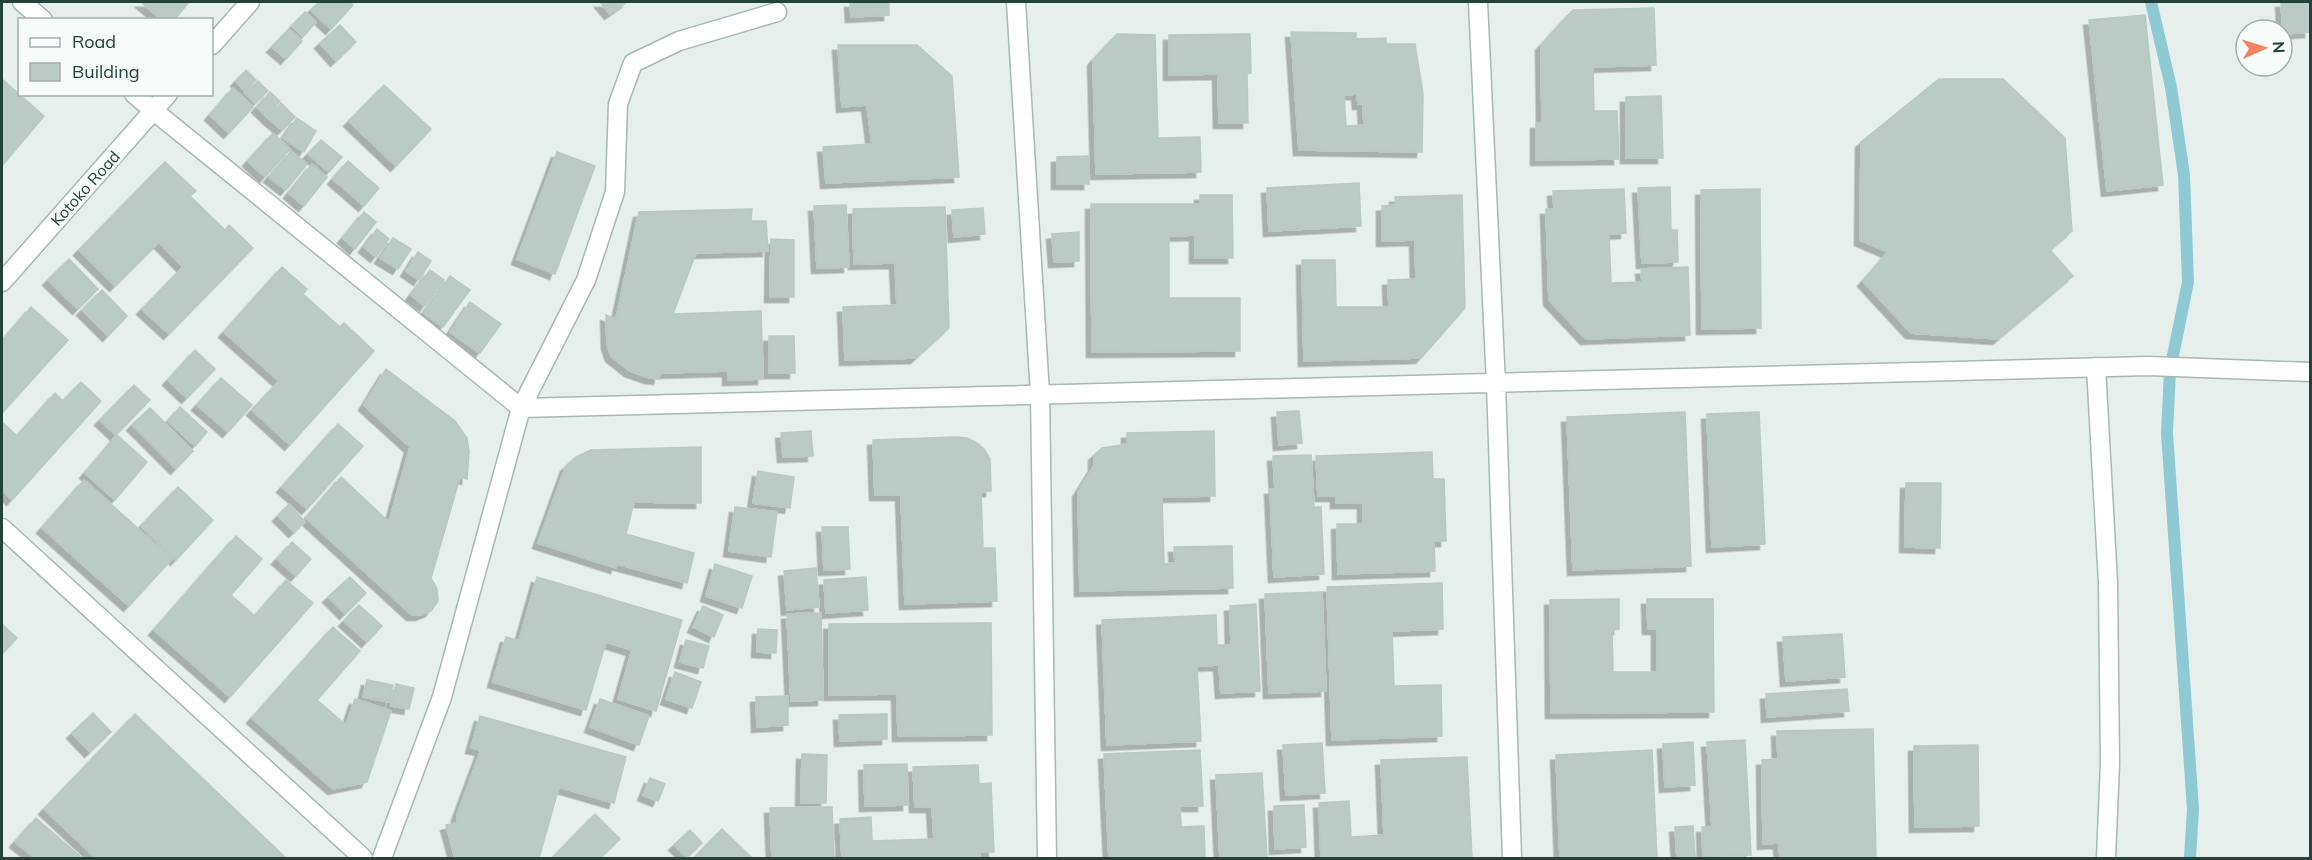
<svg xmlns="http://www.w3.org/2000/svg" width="2312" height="860" font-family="Mulish,sans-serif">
  <defs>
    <filter id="shadow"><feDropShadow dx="-5.5" dy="5.5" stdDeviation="0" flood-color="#0004"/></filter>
  </defs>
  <rect width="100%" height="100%" fill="#e6efeb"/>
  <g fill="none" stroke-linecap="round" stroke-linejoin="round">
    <path stroke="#8ec9d4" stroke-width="12" d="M2151,2L2171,87L2184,175L2188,282L2170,370L2167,433L2193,809L2190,858"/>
  </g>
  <path fill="#bbcac4" stroke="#b8c9c2" stroke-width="1.5" fill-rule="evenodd" filter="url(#shadow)" d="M141,2H189L174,20H162Z
    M319,2H350L353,5L331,29L311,10Z
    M600,2H627L610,14Z
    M850,2H889V15L851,17Z
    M2281,2H2310V32L2283,34Z
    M1654,8L1656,65L1593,67L1594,111H1617L1619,159L1536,160V123H1542L1541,45L1573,10Z
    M305,12L316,22L303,37L292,26Z
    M2145,15L2163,185L2107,191L2089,20Z
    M340,25L356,42L336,61L320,43Z
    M289,29L302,41L286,59L272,47Z
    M1291,32L1356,33V39L1386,38V44H1415L1423,94L1422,152L1299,150ZM1357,94L1358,104H1363L1364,125L1346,126L1344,95Z
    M1117,34L1155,35L1158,138L1200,137L1201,172L1096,174L1093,60Z
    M1250,34L1251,73L1247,74L1248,123H1219L1218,74L1169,75V35Z
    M838,45H917L952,76L959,177L826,183L823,147L872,144L867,105L842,107Z
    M246,70L256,80L245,91L236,81Z
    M2,79L44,116L2,166Z
    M1939,79H2003L2065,138L2072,231L2050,250L2073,276L1998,339L1911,333L1863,281L1888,252L1860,240L1861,142Z
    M258,81L268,91L255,103L245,93Z
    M384,85L431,129L396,166L349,121Z
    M233,88L253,107L229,133L210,115Z
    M270,92L280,101L267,117L257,107Z
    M1661,96L1663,158H1626V97Z
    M281,103L295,117L282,130L268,118Z
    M297,118L316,131L304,152L283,138Z
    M273,133L290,149L265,177L248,161Z
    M321,140L342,157L329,172L308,154Z
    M291,151L307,164L286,190L269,177Z
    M557,152L595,166L555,274L517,259Z
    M1089,156V184H1057V157Z
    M348,161L379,188L364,206L333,179Z
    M165,162L196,191L190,196L225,230L229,225L253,248L169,334L142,309L183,267L159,242L115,286L79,250Z
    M312,164L327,177L304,206L289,193Z
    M1359,183L1361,226L1269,231L1267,188Z
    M1670,187L1671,230H1677L1678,262L1642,263L1638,188Z
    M1624,189L1626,233L1609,234L1611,283L1642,282L1641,269L1688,267L1690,335L1586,339L1549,300L1546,209H1554L1553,191Z
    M1760,189L1761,328L1702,329L1701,190Z
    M1200,195H1232L1233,258H1195V235L1169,236V298H1240V351L1092,352L1091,204H1200Z
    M1462,195L1465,308L1421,358L1304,361L1302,260H1335L1336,307H1389L1388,280L1416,279L1415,240L1382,241V206L1396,205L1395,197Z
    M846,205L849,267L817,268L814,206Z
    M945,207L949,328L916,358L845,360L843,307L897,305L895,263L854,264L853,209Z
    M983,208L985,234L954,237L952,210Z
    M752,209L751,221H766L768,251L696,253L673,314L761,311L763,379L728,380V371L660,373L659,379L650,378L630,371L611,356L607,344L606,315L616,319L639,212Z
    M364,212L376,222L355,249L343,238Z
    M377,229L389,239L376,257L364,247Z
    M1079,232V261L1054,262L1052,234Z
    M393,238L411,249L398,269L380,258Z
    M771,239L794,240V297H770Z
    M418,252L431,261L419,280L406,271Z
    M69,259L98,289L78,309L48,280Z
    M282,267L307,289L303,294L340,327L344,323L374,351L290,445L252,410L279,381L224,332Z
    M430,270L444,280L425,306L411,295Z
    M450,276L470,290L443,327L424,313Z
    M102,290L127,316L108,336L82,310Z
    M470,302L501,324L480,353L450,332Z
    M31,307L68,340L2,413V341Z
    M769,336H794L795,373H769Z
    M195,350L215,369L187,398L168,380Z
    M386,369L455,421L467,438L469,452L467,479L460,477L431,578L437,589L438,601L431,611L421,615H412L306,518L341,477L389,522L410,447L364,405Z
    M221,378L252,405L228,432L197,405Z
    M81,382L101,401L12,500L2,490V422L17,436L55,393L63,401Z
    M134,385L150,400L116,435L100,420Z
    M180,407L207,432L195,446L168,421Z
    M150,408L193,451L176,469L132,425Z
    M1299,411L1302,443L1279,445L1277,412Z
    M1685,412L1691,566L1573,570L1567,417Z
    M1759,412L1765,544L1712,547L1707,414Z
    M338,424L363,446L307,509L282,487Z
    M811,431L813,456L783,457L781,433Z
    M1214,431L1215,496L1162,497L1164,564L1175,563L1174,547L1232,546L1233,588L1080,591L1078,492L1094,466V455L1102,448L1127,444V433Z
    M117,435L147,462L115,500L85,473Z
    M957,437L967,438L977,443L984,449L990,459L991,491L981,492L983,548H995L997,601L905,604L901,495H875L873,440Z
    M701,447V503L634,502L626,534L694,553L687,583L617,564L616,568L538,543L566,466L576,457L591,450Z
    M1432,452L1433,479H1444L1446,541H1434L1435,571L1338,574L1337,524H1363V503H1336V496H1318L1316,456Z
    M1311,455L1314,507H1321L1324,574L1274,577L1270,489H1275L1273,456Z
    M758,471L794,477L790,508L753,503Z
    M84,480L172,559L129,606L42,528Z
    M1906,483H1941L1940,548L1905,547Z
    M178,487L213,520L176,560L141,526Z
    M289,504L305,522L294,532L278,516Z
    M735,507L777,512L771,557L729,551Z
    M822,527H848L850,569L824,570Z
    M236,536L262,559L231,595L255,616L286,580L313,603L230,697L154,630Z
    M292,542L311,559L296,576L277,559Z
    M715,564L752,576L742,608L706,596Z
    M816,568L819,607L787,610L784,571Z
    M350,577L366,593L345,614L328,597Z
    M537,577L682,620L656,711L618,699L632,650L606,642L586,710L493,682L506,637L519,641Z
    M866,577L868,610L826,613L824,580Z
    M1442,583L1443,629L1392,631L1394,686L1441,685L1442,736L1332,740L1327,587Z
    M1322,592L1326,691L1269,693L1265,594Z
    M1619,599V629L1612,630L1613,672H1657V629H1648L1647,599H1713L1714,712L1551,713L1550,600Z
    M1256,604L1260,691L1221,693L1219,665L1197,666L1201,741L1107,745L1102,620L1216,615L1217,645H1231L1230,606Z
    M359,605L382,626L367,642L344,621Z
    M703,606L723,615L714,637L693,627Z
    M821,613L823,700L791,701L787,614Z
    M991,623L992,735L898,736L897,694L829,695V624Z
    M2,624L17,638L2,654Z
    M333,627L360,651L317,700L346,725L355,699L391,711L367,782L333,789L252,718Z
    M758,629L777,630L776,653L757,652Z
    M1842,634L1845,677L1786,681L1783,637Z
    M686,640L709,646L703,668L680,662Z
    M675,672L701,682L692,708L666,699Z
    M367,680L393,685L390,702L363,697Z
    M396,684L414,688L409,709L391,706Z
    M1847,689L1849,711L1767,717L1766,694Z
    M788,696V725L757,727L756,697Z
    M600,699L649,716L639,745L590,727Z
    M93,713L111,732L90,752L72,733Z
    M135,714L286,858H96L44,809Z
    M887,714V739L840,741L839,715Z
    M480,716L626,757L614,803L559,787L539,858H455L446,825L457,823V815L481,750L471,748Z
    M1873,729L1876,858H1780L1779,843L1763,844L1762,760L1778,759L1777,731Z
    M1745,740L1751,855L1703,857L1702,827H1712L1707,742Z
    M1693,742L1695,785L1665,787L1663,744Z
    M1322,743L1325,793L1286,795L1283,745Z
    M1978,745L1979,826L1915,827L1914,746Z
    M1200,750L1203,806H1180L1181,827L1204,826L1205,858H1109L1104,754Z
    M1652,750L1657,858H1560L1556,755Z
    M802,754L827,755L826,803H801Z
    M1467,757L1472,858H1321L1319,803L1349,801L1351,837L1384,835L1381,760Z
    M907,764L908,805L865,806L864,765Z
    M978,765L979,784L991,783L994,852H980V858H842L840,819L871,817L872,841L934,839L932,807H915L913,767Z
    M1262,773L1267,858H1220L1216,775Z
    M650,778L665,784L658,801L643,795Z
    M1304,805L1306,847L1275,849L1274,806Z
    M832,807L834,858H772L770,808Z
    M595,814L620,839L600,858H552Z
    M36,818L82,858H35L15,842Z
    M1693,826L1695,857L1677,858L1675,827Z
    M722,829L752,858H694Z
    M690,830L702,843L687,857L674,845Z"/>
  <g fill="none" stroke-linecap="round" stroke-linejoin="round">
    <g stroke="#a8b8b2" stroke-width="21">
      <path id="service" d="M22,2L43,20
        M134,94L154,111
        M2096,367L2108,583L2110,763L2106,858"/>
    </g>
    <g stroke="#a8b8b2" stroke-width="21">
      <path id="minor" d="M1016,2L1040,394L1047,858
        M1478,2L1496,384L1512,858
        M154,111L521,408L2148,366L2310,372
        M2,528L363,858
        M382,858L442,697L521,408L586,280L615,192L618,104L633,63L679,41L777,12"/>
    </g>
    <g stroke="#a8b8b2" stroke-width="21">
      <path id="tertiary" d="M212,45L250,2
        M2,282L168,94"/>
    </g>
    <use href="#service" stroke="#fff" stroke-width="18"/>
    <use href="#minor" stroke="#fff" stroke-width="18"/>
    <use href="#tertiary" stroke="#fff" stroke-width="18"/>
  </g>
  <g text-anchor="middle" stroke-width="6" stroke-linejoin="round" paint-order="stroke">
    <g font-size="16" fill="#24423a" stroke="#f7fbf9">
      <text transform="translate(85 188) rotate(-48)" y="6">Kotoko Road</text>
    </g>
  </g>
  <rect width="2312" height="860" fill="none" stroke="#24423a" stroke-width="6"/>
  <rect x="18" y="18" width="195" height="78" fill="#f7fbf9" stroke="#a3b1ad" stroke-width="1.5"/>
  <rect x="30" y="38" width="30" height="9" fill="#ffffff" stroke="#a3b1ad" stroke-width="1.5"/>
  <text x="72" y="48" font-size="18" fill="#24423a">Road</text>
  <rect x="30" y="63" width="30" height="18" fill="#bbcac4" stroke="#a3b1ad" stroke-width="1.5"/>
  <text x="72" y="78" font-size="18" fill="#24423a">Building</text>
  <g transform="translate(2264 48) rotate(87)"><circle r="28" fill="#f7fbf9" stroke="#a3b1ad" stroke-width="1.5"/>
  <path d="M0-4.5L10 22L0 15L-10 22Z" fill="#f4845f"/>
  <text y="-9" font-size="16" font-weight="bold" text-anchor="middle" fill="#24423a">N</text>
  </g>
</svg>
